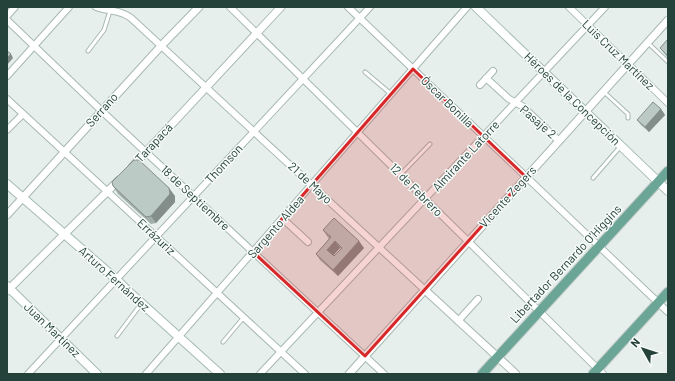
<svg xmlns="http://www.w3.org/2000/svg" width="675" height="381" font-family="Barlow,sans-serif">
  <rect width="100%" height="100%" fill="#e6efeb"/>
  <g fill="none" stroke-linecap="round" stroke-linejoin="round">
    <g stroke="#a8b8b2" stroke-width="5">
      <path id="service" d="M648,43L668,62
        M88,51L104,30L110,11
        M365,72L391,94
        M604,92L628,114V118
        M400,175L430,144
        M593,178L620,147
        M117,336L141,304
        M223,342L244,317"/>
    </g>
    <g stroke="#a8b8b2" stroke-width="8">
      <path id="minor" d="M96,7C109,12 119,9 131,18L425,290
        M230,7L603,374
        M348,7L668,312
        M569,7L668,103
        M7,16L15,7
        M7,20L106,115L384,374
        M7,76L69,7
        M486,78L509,99L522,106L559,141
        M480,85L493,71
        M7,99L305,374
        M7,130L23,114
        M283,219L308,242
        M458,321L478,299
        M28,374L370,7
        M146,374L467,7
        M260,374L605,7"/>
    </g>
    <g stroke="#a8b8b2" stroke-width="9">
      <path id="tertiary" d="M132,167L281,7
        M7,215L161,46L199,7
        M425,290L516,374
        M7,291L119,180
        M349,374L668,20"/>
    </g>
    <g stroke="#a4bbb3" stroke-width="10">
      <path id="secondary" d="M476,7L668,191
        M7,184L117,280L128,291L220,374
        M7,286L97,374"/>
    </g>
    <g stroke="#c2cac8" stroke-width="11">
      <path id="primary" d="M482,374L668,171
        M593,374L668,292"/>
    </g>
    <use href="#service" stroke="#fff" stroke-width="3"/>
    <use href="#minor" stroke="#fff" stroke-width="6"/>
    <use href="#tertiary" stroke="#fff" stroke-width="7"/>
    <use href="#secondary" stroke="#fff" stroke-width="8"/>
    <use href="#primary" stroke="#6aa596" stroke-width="9"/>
  </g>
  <path fill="#a1aea9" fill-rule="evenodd" d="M668,39V58L660,48Z
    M661,109L665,115L649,132L641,125L637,120Z
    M113,186L175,196V202L156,223L151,224L118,194Z
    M323,230L364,248L338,276L320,260L316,254L329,239ZM340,248L341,249L334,256L333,255Z"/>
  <path fill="#838d89" d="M11,54L13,58L7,65V58Z
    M661,109L665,115L649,132L645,127Z
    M169,188L175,196V202L156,223L151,216Z
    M335,241L340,248L332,257L327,250Z
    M359,241L364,248L338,276L333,270Z"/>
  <path fill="#bbcac4" stroke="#838d89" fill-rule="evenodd" d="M668,39V56L660,48Z
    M7,51L11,54L7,58Z
    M653,102L661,109L645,127L637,120Z
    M134,160H139L169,188L170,194L151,216L146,217L113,186L112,182Z
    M334,218L359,241L333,270L316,254L331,237L323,230ZM335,241L342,248L334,256L327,250Z"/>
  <path fill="#d62828" fill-opacity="0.2" stroke="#d62828" stroke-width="3" stroke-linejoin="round" d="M413,69L526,177L365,356L253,252Z"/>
  <g text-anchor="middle" stroke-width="3" stroke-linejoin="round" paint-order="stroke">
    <g font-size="12" fill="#24423a" stroke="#f7fbf9">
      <text transform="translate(618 55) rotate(44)" y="4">Luis Cruz Martínez</text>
      <text transform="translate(572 99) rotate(44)" y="4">Héroes de la Concepción</text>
      <text transform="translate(447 102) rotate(44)" y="4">Óscar Bonilla</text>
      <text transform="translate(102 110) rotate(-48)" y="4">Serrano</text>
      <text transform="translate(538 122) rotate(41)" y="4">Pasaje 2</text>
      <text transform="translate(154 143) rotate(-47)" y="4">Tarapacá</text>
      <text transform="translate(466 156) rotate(-47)" y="4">Almirante Latorre</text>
      <text transform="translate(224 164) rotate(-47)" y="4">Thomson</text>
      <text transform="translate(310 183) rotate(43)" y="4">21 de Mayo</text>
      <text transform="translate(416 190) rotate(45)" y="4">12 de Febrero</text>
      <text transform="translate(508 197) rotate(-48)" y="4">Vicente Zegers</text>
      <text transform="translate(195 198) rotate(43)" y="4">18 de Septiembre</text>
      <text transform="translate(276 227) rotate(-49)" y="4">Sargento Aldea</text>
      <text transform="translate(156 237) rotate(43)" y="4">Errázuriz</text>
      <text transform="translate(566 264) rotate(-47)" y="4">Libertador Bernardo O'Higgins</text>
      <text transform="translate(114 279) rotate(42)" y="4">Arturo Fernández</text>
      <text transform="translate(52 330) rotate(44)" y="4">Juan Martínez</text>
    </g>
  </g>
  <rect width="675" height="381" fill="none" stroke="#24423a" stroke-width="16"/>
  <g transform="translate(643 349) rotate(309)" stroke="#f7fbf9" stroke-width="3" paint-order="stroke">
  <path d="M0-3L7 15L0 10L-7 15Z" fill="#24423a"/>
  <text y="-6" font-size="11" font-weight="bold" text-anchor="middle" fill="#24423a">N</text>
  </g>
</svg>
